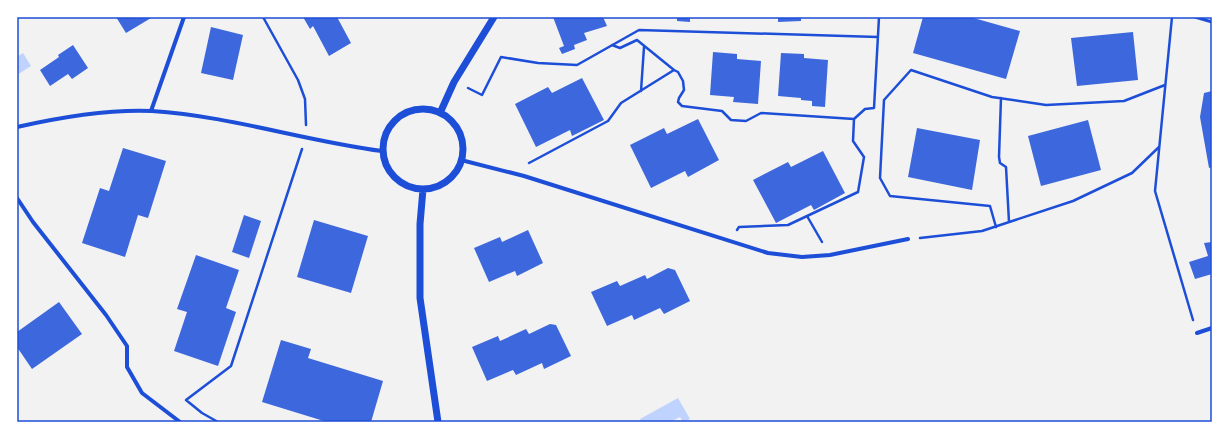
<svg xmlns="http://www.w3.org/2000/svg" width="1229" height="439" font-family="'Space Grotesk',sans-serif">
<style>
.water{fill:#bfd3fe}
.building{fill:#3d67dc}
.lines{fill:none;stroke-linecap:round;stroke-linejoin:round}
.path{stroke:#1d4ed8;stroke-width:2.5}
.service{stroke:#1d4ed8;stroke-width:3}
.minor{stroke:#1d4ed8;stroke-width:4}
.tertiary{stroke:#1d4ed8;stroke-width:7}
.neatline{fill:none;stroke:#1d4ed8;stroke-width:1.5}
</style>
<rect width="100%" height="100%" fill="#f2f2f2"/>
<path class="water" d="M 23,53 L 31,66 L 17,75 L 17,57 Z
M 678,398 L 690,419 L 683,422 L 680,417 L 670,422 L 642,422 L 640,419 Z"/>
<path class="building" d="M 116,17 L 150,17 L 151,18 L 126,33 Z
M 303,17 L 337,17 L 351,43 L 329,56 L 313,26 L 310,29 Z
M 553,17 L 603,17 L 607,26 L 584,33 L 587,40 L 574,45 L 575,49 L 562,54 L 559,48 L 564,46 Z
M 677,17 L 690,17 L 690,22 L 677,21 Z
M 778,17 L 801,17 L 801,21 L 778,22 Z
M 923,17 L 970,17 L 1020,31 L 1006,79 L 913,53 Z
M 211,27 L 243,35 L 233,80 L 201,73 Z
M 1133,32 L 1138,80 L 1077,86 L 1071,38 Z
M 73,45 L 88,68 L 72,79 L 68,74 L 50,86 L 40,70 L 59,57 L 58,55 Z
M 713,52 L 737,54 L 737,59 L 761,61 L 758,104 L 733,102 L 734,97 L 710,95 Z
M 781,53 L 804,54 L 804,58 L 828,60 L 825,107 L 812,106 L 812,101 L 801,100 L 801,98 L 778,96 Z
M 582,78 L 604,120 L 572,136 L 570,130 L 536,147 L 515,104 L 548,87 L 552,93 Z
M 1212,91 L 1212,167 L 1209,168 L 1200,117 L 1204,93 Z
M 698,119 L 719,160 L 688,177 L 685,171 L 651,188 L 630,145 L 664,128 L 667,134 Z
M 1088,120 L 1101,170 L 1041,186 L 1028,136 Z
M 917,128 L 980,140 L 972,190 L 908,177 Z
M 123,148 L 166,161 L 148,218 L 138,215 L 125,257 L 82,243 L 100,188 L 109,191 Z
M 823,151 L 845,193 L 814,210 L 811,205 L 776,223 L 753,180 L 788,162 L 791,167 Z
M 244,215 L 261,221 L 249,258 L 232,252 Z
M 314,220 L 368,236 L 351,293 L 297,277 Z
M 528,230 L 543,263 L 517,276 L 515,271 L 489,282 L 474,248 L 500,237 L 502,242 Z
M 1212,242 L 1212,274 L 1195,279 L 1189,262 L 1208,256 L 1204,243 Z
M 196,255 L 239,270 L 226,308 L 236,312 L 218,366 L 174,351 L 187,312 L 177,309 Z
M 668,268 L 675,270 L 690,301 L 664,314 L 660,308 L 634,320 L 632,315 L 607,326 L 591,292 L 617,281 L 620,286 L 645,275 L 647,279 Z
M 59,302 L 82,334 L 32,369 L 17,347 L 17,332 Z
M 550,324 L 556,325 L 571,356 L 544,369 L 542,363 L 516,375 L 513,370 L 487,381 L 472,347 L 498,336 L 500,341 L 526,329 L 529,334 Z
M 281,340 L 311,349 L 308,358 L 383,381 L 371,422 L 327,422 L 262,402 Z"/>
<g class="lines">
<path class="path" d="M 263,17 L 298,80 L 305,99 L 306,125
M 1172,17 L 1155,191 L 1193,320
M 612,45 L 620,48 L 637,40 L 674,70
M 468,88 L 482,95 L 501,57 L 538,63 L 577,65 L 639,30 L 878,37
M 641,91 L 644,47
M 1001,98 L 999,157 L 1000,163 L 1006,167 L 1009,222
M 529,163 L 608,121 L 621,103 L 674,70 L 678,72 L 683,81 L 684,90 L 679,98 L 678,102 L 682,106 L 722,111 L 731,120 L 746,121 L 761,113 L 854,119
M 807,216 L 822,242
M 996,227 L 990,206 L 890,196 L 880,178 L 884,100 L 911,70 L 992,97 L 1046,105 L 1124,101 L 1165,85
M 737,230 L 739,227 L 788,225 L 858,192 L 864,157 L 853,141 L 854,119 L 865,109 L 874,108 L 879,17
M 920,238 L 982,231 L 1073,201 L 1132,173 L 1159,147
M 218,422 L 202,413 L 186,400 L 231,366 L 302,149"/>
<path class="service" d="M 1195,17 L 1212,22"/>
<path class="minor" d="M 151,111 L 184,17
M 17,127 C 61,117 107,109 152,111 C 230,116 305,141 382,151
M 461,160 L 524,176 L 768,253 L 802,257 L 830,255 L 908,239
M 17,198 L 33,222 L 106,315 L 127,346 L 127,367 L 142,393 L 180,422
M 1197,333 L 1212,328"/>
<path class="tertiary" d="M383 149a40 40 0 1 1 80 0a40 40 0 1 1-80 0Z
M 440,113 L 454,82 L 494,17
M 423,189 L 420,224 L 420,298 L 438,422"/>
</g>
<rect width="1229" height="439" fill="none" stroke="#ffffff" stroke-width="36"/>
<rect x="18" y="18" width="1193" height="403" class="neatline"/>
</svg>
